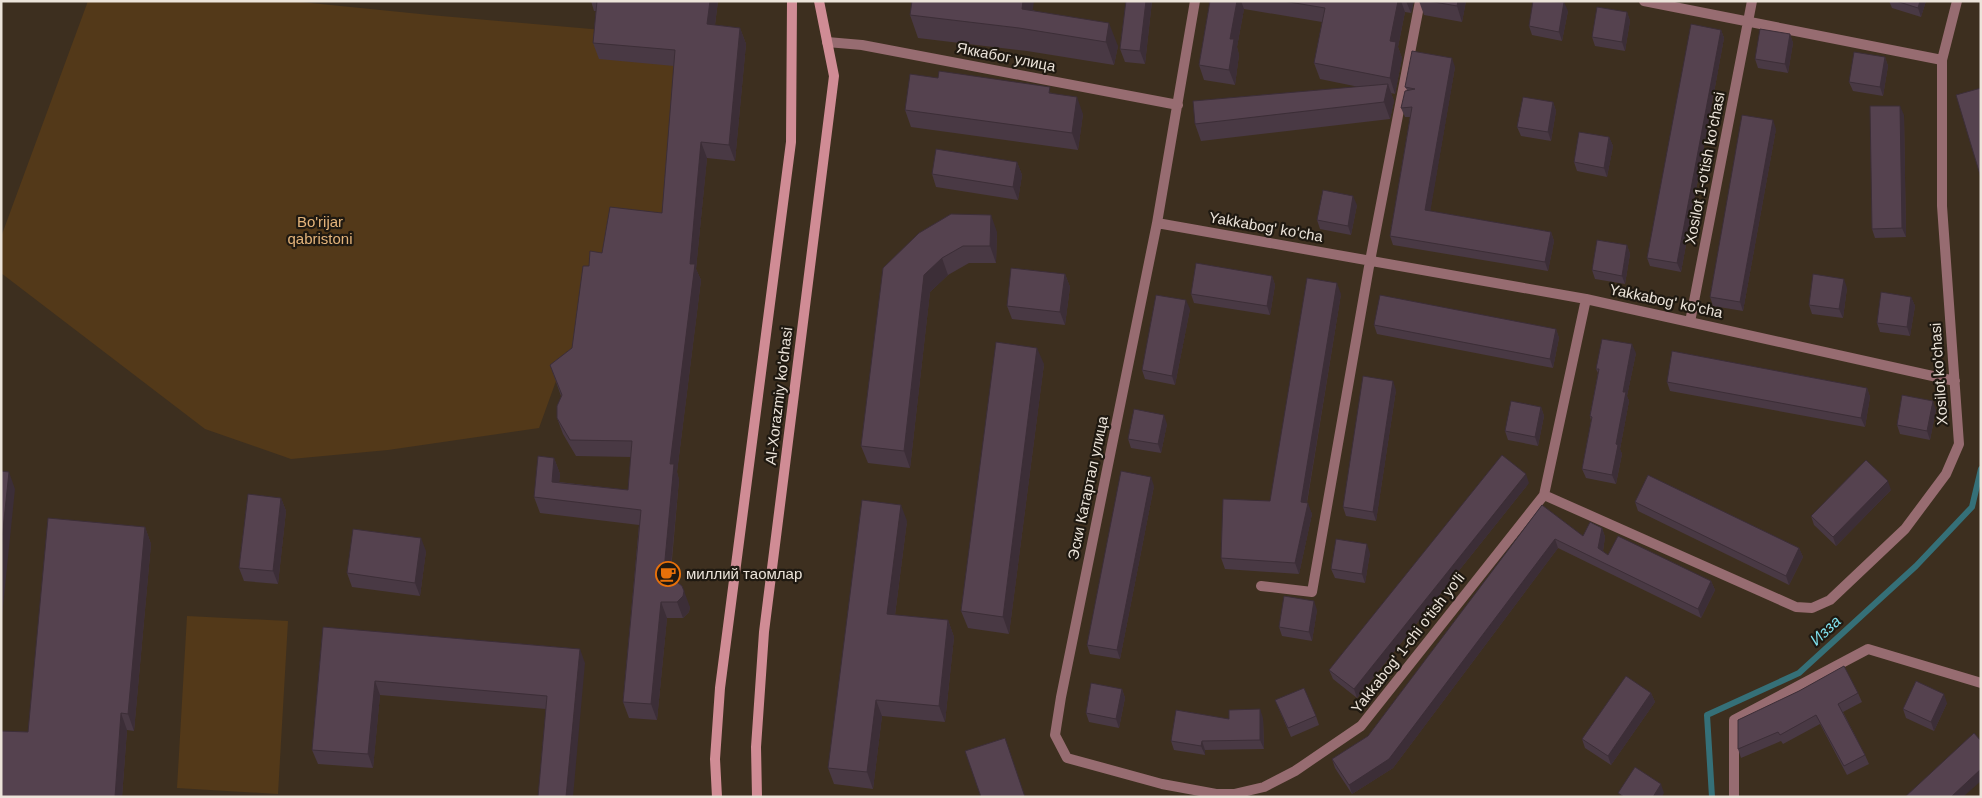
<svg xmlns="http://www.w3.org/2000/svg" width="1982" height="798" font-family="Arial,sans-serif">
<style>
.green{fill:#533919}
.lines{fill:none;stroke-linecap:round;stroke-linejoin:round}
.stream{stroke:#357078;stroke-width:6}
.street{stroke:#976c71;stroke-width:10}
.secondary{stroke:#d08c95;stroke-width:10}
.wall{fill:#493944}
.shaded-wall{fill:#3c2e37}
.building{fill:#55424f;stroke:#3c2e37}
.labels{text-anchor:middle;stroke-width:4.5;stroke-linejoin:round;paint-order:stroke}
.street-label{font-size:15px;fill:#ece4da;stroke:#1f1911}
.park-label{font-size:15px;fill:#e4b47b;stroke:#1f1911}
.poi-label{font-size:15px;fill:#ece4da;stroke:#1f1911;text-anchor:start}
.water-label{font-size:16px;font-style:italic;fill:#7edeea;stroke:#1f1911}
</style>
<rect width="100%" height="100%" fill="#3d2f1f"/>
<path class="green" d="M 88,1 L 291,1 L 430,15 L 683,37 L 668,229 L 578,364 L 556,381 L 539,428 L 388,450 L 291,459 L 205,429 L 1,273 L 1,237 Z
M 187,616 L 288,621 L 278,794 L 177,788 Z"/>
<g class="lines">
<path class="stream" d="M 1712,797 L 1707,715 L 1799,673 L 1916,566 L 1972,507 L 1981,469"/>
<path class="street" d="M 1195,1 L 1157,223 L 1061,697 L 1055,735 L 1067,758 L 1162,784 L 1216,794 L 1234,794 L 1264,787 L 1295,771 L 1361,726 L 1544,495 L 1586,299
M 1644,1 L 1942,60
M 827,42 L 862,45 L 1178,105
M 1157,223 L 1586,299 L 1955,381
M 1690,322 L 1752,1
M 1544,495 L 1796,607 L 1812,608 L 1830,600 L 1905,529 L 1946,474 L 1959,444 L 1942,206 L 1942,60 L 1957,1
M 1261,586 L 1312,592 L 1370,261 L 1420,1
M 1734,797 L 1734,720 L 1868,649 L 1981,683"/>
<path class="secondary" d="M 717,797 L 715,759 L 720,688 L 791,142 L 792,1
M 757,797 L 756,747 L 764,632 L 834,76 L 819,1"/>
</g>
<path class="wall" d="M 591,1 L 718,1 L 715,25 L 740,28 L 746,44 L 735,161 L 707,158 L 696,269 L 701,280 L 677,472 L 679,480 L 670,582 L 690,607 L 689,612 L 683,618 L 667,618 L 657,720 L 629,718 L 623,702 L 639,525 L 540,513 L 534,497 L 554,458 L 560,474 L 559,482 L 628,490 L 631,457 L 576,456 L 563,434 L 557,418 L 561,396 L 550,365 L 572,348 L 589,266 L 602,253 L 662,213 L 674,66 L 599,59 L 593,43 L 596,11 L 594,11 Z
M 1126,1 L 1152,1 L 1145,64 L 1125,62 L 1120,49 Z
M 1210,1 L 1414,1 L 1411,13 L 1405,12 L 1398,47 L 1402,58 L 1395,94 L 1391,93 L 1394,101 L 1390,119 L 1201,141 L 1195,124 L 1359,87 L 1320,79 L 1314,63 L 1322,22 L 1244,9 L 1237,47 L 1239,55 L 1235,85 L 1204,80 L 1199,65 Z
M 1419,1 L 1466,1 L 1462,22 L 1424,15 Z
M 1889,1 L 1926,1 L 1921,17 L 1892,8 Z
M 1033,10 L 1118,46 L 1114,65 L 1027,51 L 918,38 L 910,15 Z
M 1568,11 L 1562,41 L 1532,35 L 1529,26 Z
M 1627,12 L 1630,21 L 1625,51 L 1595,46 L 1592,37 Z
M 1721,30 L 1724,38 L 1681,272 L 1650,266 L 1647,258 Z
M 1790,34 L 1793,43 L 1788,73 L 1758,68 L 1755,59 Z
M 1885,57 L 1888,66 L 1883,96 L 1853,91 L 1849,82 Z
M 1455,67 L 1430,211 L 1551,232 L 1554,241 L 1548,271 L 1393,245 L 1390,236 L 1410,117 L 1405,117 L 1401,108 L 1407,90 L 1405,87 Z
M 938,78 L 1053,93 L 1083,114 L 1078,150 L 911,127 L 905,110 Z
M 1553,102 L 1556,111 L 1551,141 L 1521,136 L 1517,127 Z
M 1904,115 L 1906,237 L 1875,238 L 1872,229 Z
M 1776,129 L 1743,311 L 1713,306 L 1710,297 Z
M 1609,137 L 1613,146 L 1607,177 L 1577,171 L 1574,162 Z
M 1017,162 L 1022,175 L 1018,200 L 936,187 L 932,174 Z
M 1357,205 L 1351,235 L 1320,229 L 1317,220 Z
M 951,214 L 997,232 L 996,263 L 969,263 L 948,275 L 930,292 L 910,468 L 868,463 L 861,446 Z
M 1627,245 L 1630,254 L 1625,284 L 1595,279 L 1592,270 Z
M 1065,274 L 1070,287 L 1065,325 L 1012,319 L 1007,306 Z
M 1272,276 L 1275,285 L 1270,315 L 1194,303 L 1191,294 Z
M 1847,288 L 1843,318 L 1812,314 L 1809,305 Z
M 1341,294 L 1307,503 L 1312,514 L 1299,574 L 1225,569 L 1221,558 L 1270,501 Z
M 1911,297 L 1915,306 L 1910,336 L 1880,332 L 1877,323 Z
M 1190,309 L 1175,385 L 1145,379 L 1142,370 Z
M 1374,325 L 1556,329 L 1559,338 L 1553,368 L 1377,334 Z
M 1636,353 L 1627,396 L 1629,401 L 1620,449 L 1622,454 L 1616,484 L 1586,478 L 1582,469 L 1591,421 L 1590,416 L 1598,373 L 1596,369 Z
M 1044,364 L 1009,634 L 968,628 L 961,611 Z
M 1667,382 L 1867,388 L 1870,397 L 1865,427 L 1670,391 Z
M 1396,390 L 1376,521 L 1346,516 L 1343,507 Z
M 1541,407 L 1544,416 L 1538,446 L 1508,440 L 1505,431 Z
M 1936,410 L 1930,440 L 1900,434 L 1897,425 Z
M 1167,424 L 1161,453 L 1131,448 L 1128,439 Z
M 1529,483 L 1357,698 L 1333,679 L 1329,670 Z
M 1154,486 L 1120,659 L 1090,654 L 1087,645 Z
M 1891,490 L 1836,546 L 1814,525 L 1811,516 Z
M 281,498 L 286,511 L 278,584 L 244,581 L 239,568 Z
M 1635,502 L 1799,548 L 1803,557 L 1789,585 L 1638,511 Z
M 1542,505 L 1583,536 L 1602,528 L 1605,537 L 1603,551 L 1608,555 L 1711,581 L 1715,590 L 1701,618 L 1558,548 L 1393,768 L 1352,794 L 1335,768 L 1332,759 L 1368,736 Z
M 907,521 L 895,615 L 948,620 L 954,637 L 945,722 L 882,716 L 873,789 L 834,784 L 828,768 Z
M 145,527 L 151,544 L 134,731 L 127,730 L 122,797 L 1,797 L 28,732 Z
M 426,551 L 420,596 L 352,587 L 347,573 Z
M 1370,553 L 1365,583 L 1335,578 L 1331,569 Z
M 1317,610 L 1312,641 L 1282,636 L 1279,627 Z
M 323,627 L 585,663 L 546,709 L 380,695 L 373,768 L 318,764 L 312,750 Z
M 1122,689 L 1125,698 L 1119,728 L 1089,722 L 1086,713 Z
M 1651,693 L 1655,702 L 1611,765 L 1585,748 L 1582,739 Z
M 1858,693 L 1862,702 L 1843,712 L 1865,755 L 1869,764 L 1847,775 L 1820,724 L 1783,744 L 1781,741 L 1741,758 L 1738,749 Z
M 1275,700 L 1316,716 L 1319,725 L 1291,737 Z
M 1947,703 L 1934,731 L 1906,718 L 1903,709 Z
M 1263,718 L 1264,749 L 1205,750 L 1205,755 L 1174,750 L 1171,741 L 1229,719 Z"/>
<path class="shaded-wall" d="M 710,1 L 718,1 L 713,40 L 707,24 Z
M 1023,1 L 1034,1 L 1030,30 L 1022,9 Z
M 1146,1 L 1152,1 L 1145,64 L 1140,51 Z
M 1237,1 L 1241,1 L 1244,9 L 1237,47 L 1239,55 L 1235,85 L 1229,70 L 1230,39 Z
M 1398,1 L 1401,1 L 1405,12 L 1398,47 L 1402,58 L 1395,94 L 1390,78 L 1390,41 Z
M 1406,1 L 1414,1 L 1411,13 Z
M 1458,1 L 1466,1 L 1462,22 L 1457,6 Z
M 1920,1 L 1926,1 L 1921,17 L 1918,8 Z
M 1564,2 L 1568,11 L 1562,41 L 1559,32 Z
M 1627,12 L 1630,21 L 1625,51 L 1622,42 Z
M 1109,23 L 1118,46 L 1114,65 L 1106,42 Z
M 740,28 L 746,44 L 735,161 L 729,145 Z
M 1721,30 L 1724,38 L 1681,272 L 1677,263 Z
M 1790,34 L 1793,43 L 1788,73 L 1785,64 Z
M 1885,57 L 1888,66 L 1883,96 L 1880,87 Z
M 1452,58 L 1455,67 L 1429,219 L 1425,210 Z
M 1388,84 L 1394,101 L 1390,119 L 1384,102 Z
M 1077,97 L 1083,114 L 1078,150 L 1072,133 Z
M 1553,102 L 1556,111 L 1551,141 L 1548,132 Z
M 1900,106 L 1904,115 L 1906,237 L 1902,228 Z
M 1773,120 L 1776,129 L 1743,311 L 1740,302 Z
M 1609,137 L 1613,146 L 1607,177 L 1604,168 Z
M 701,142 L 707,158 L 696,269 L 701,280 L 677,472 L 679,480 L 668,597 L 663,581 L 670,464 Z
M 1017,162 L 1022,175 L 1018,200 L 1013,187 Z
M 1353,196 L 1357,205 L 1351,235 L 1348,226 Z
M 991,215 L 997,232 L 996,263 L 990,246 Z
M 1551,232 L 1554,241 L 1548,271 L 1545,262 Z
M 1627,245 L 1630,254 L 1625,284 L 1622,276 Z
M 942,258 L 948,275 L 930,292 L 910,468 L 904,451 L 924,275 Z
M 1065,274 L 1070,287 L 1065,325 L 1060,312 Z
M 1272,276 L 1275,285 L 1270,315 L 1267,306 Z
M 1844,279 L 1847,288 L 1843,318 L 1839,309 Z
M 1337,283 L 1341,294 L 1305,513 L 1301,502 Z
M 1911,297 L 1915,306 L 1910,336 L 1907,327 Z
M 1186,300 L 1190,309 L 1175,385 L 1172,376 Z
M 1556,329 L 1559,338 L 1553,368 L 1550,359 Z
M 1632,344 L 1636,353 L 1627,396 L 1629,401 L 1620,449 L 1622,454 L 1616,484 L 1612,475 L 1616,444 L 1623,392 Z
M 1037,348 L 1044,364 L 1009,634 L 1003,617 Z
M 1393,381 L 1396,390 L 1376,521 L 1373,512 Z
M 1867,388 L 1870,397 L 1865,427 L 1861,418 Z
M 1933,401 L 1936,410 L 1930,440 L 1927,431 Z
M 1541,407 L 1544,416 L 1538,446 L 1535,437 Z
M 1164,415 L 1167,424 L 1161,453 L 1158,444 Z
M 554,458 L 560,474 L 558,498 L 552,482 Z
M 9,472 L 15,489 L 1,626 L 1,549 Z
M 1526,474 L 1529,483 L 1357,698 L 1354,689 Z
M 1151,477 L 1154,486 L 1120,659 L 1117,650 Z
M 1888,481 L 1891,490 L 1836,546 L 1833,537 Z
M 281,498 L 286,511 L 278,584 L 273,571 Z
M 1308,503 L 1312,514 L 1299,574 L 1295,563 Z
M 901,505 L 907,521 L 893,630 L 887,614 Z
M 145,527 L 151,544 L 134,731 L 128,714 Z
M 1602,528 L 1605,537 L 1602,557 L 1598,548 Z
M 421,538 L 426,551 L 420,596 L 415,583 Z
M 1555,539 L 1558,548 L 1393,768 L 1352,794 L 1349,785 Z
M 1367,544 L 1370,553 L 1365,583 L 1362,574 Z
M 1799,548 L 1803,557 L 1789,585 L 1786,576 Z
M 1711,581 L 1715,590 L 1701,618 L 1698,609 Z
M 684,591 L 690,607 L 689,612 L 683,618 L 677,602 Z
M 1314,601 L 1317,610 L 1312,641 L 1309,632 Z
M 661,602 L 667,618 L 657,720 L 651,704 Z
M 948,620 L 954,637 L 945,722 L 939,706 Z
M 580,649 L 585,663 L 573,797 L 566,797 Z
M 375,681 L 380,695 L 373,768 L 368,754 Z
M 1122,689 L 1125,698 L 1119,728 L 1116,719 Z
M 1651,693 L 1655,702 L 1611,765 L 1608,756 Z
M 1944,694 L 1947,703 L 1934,731 L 1931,722 Z
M 876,700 L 882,716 L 873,789 L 867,772 Z
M 1260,709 L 1263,718 L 1264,749 L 1260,740 Z
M 121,713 L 127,730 L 122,797 L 115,797 Z
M 1202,741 L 1205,750 L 1205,755 L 1201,746 Z
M 1981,769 L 1981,781 L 1963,797 L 1951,797 Z
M 1661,784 L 1664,793 L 1662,797 L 1653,797 Z"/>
<path class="building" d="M 597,1 L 710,1 L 707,24 L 740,28 L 729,145 L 701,142 L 690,264 L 695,264 L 670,464 L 674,464 L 663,581 L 677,582 L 682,586 L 684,591 L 683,596 L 677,602 L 661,602 L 651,704 L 623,702 L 641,510 L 534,497 L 538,456 L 554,458 L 552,482 L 628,490 L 632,441 L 570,440 L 557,418 L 557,406 L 562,395 L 550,365 L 572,348 L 583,266 L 589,266 L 590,251 L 602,253 L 610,207 L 662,213 L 675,50 L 593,43 Z
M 912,1 L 1023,1 L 1022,9 L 1109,23 L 1106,42 L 1019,28 L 910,15 Z
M 1126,1 L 1146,1 L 1140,51 L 1120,49 Z
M 1210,1 L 1237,1 L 1230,39 L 1234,39 L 1229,70 L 1199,65 Z
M 1283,1 L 1398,1 L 1390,41 L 1396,42 L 1390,78 L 1314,63 L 1325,8 Z
M 1428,1 L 1458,1 L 1457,6 Z
M 1533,1 L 1564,2 L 1559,32 L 1529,26 Z
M 1896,1 L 1920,1 L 1918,8 Z
M 1597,7 L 1627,12 L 1622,42 L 1592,37 Z
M 1691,24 L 1721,30 L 1677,263 L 1647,258 Z
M 1760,29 L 1790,34 L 1785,64 L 1755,59 Z
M 1412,51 L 1452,58 L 1425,210 L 1551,232 L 1545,262 L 1390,236 L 1412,107 L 1401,108 L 1405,91 L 1415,89 L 1405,87 Z
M 1854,52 L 1885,57 L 1880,87 L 1849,82 Z
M 939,71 L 1050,87 L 1049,93 L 1077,97 L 1072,133 L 905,110 L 910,74 L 938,78 Z
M 1388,84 L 1384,102 L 1195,124 L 1193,101 Z
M 1981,88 L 1981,178 L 1956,95 Z
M 1523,97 L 1553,102 L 1548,132 L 1517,127 Z
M 1870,106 L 1900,106 L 1902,228 L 1872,229 Z
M 1742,115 L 1773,120 L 1740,302 L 1710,297 Z
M 1579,132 L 1609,137 L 1604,168 L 1574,162 Z
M 936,149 L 1017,162 L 1013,187 L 932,174 Z
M 1323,190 L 1353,196 L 1348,226 L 1317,220 Z
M 951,214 L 991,215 L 990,246 L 963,246 L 942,258 L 924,275 L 904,451 L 861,446 L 883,268 L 919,233 Z
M 1597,240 L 1627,245 L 1622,276 L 1592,270 Z
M 1196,263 L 1272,276 L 1267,306 L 1191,294 Z
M 1011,268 L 1065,274 L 1060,312 L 1007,306 Z
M 1813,274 L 1844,279 L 1839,309 L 1809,305 Z
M 1307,278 L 1337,283 L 1301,502 L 1308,503 L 1295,563 L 1221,558 L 1223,499 L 1270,501 Z
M 1881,292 L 1911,297 L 1907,327 L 1877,323 Z
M 1156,295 L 1186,300 L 1172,376 L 1142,370 Z
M 1380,295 L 1556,329 L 1550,359 L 1374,325 Z
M 1602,339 L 1632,344 L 1623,392 L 1626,392 L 1616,444 L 1618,445 L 1612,475 L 1582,469 L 1592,417 L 1590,416 L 1599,369 L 1596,369 Z
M 996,342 L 1037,348 L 1003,617 L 961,611 Z
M 1672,351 L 1867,388 L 1861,418 L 1667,382 Z
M 1363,376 L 1393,381 L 1373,512 L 1343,507 Z
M 1902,395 L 1933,401 L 1927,431 L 1897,425 Z
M 1511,401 L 1541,407 L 1535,437 L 1505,431 Z
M 1134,409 L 1164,415 L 1158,444 L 1128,439 Z
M 1502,455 L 1526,474 L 1354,689 L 1329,670 Z
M 1866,460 L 1888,481 L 1833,537 L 1811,516 Z
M 1,471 L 9,472 L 1,549 Z
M 1121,471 L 1151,477 L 1117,650 L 1087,645 Z
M 1648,475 L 1799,548 L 1786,576 L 1635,502 Z
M 248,494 L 281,498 L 273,571 L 239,568 Z
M 862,500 L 901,505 L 887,614 L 948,620 L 939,706 L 876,700 L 867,772 L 828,768 Z
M 1542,505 L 1583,536 L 1590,522 L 1602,528 L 1598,548 L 1608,555 L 1618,536 L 1711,581 L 1698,609 L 1555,539 L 1389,759 L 1349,785 L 1332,759 L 1368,736 Z
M 48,518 L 145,527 L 128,714 L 121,713 L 115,797 L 1,797 L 1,731 L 28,732 Z
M 353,529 L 421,538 L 415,583 L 347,573 Z
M 1336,539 L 1367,544 L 1362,574 L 1331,569 Z
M 1284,596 L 1314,601 L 1309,632 L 1279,627 Z
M 323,627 L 580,649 L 566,797 L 538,797 L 547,696 L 375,681 L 368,754 L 312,750 Z
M 1844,666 L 1858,693 L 1838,704 L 1865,755 L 1844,766 L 1816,715 L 1780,735 L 1778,732 L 1738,749 L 1738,720 L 1799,691 Z
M 1626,676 L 1651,693 L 1608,756 L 1582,739 Z
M 1916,681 L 1944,694 L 1931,722 L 1903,709 Z
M 1091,683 L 1122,689 L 1116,719 L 1086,713 Z
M 1304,688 L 1316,716 L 1288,728 L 1275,700 Z
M 1260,709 L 1260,740 L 1202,741 L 1201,746 L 1171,741 L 1176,710 L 1229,719 L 1229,710 Z
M 1974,733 L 1981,741 L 1981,769 L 1951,797 L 1905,797 Z
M 1005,738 L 1025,797 L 981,797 L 965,751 Z
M 1635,767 L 1661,784 L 1653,797 L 1624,797 L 1618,793 Z"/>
<defs>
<symbol id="cafe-ring" viewBox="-11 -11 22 22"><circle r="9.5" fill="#1f1911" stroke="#e8710a" stroke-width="1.5"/><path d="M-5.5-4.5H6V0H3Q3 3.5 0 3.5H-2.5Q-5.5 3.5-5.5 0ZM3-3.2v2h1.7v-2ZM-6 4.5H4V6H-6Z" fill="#e8710a"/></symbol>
</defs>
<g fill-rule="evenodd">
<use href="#cafe-ring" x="654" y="560" width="28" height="28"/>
</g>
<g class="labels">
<g class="street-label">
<text transform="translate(1006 57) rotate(11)" y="5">Яккабог улица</text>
<text transform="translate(1705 168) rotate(-79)" y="5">Xosilot 1-o'tish ko'chasi</text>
<text transform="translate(1266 227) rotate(10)" y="5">Yakkabog' ko'cha</text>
<text transform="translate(1666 301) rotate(12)" y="5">Yakkabog' ko'cha</text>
<text transform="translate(1939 374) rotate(-94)" y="5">Xosilot ko'chasi</text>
<text transform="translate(779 396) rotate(-83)" y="5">Al-Xorazmiy ko'chasi</text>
<text transform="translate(1088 488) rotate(-78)" y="5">Эски Катартал улица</text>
<text transform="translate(1408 643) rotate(-52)" y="5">Yakkabog' 1-chi o'tish yo'li</text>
</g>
<g class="park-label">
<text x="320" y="227">Bo'rijar<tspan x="320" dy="17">qabristoni</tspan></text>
</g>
<g class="poi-label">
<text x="686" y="579">миллий таомлар</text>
</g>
<g class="water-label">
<text transform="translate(1825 630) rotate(-43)" y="6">Изза</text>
</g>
</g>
<rect width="1982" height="798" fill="none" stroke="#ece4da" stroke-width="5"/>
</svg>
